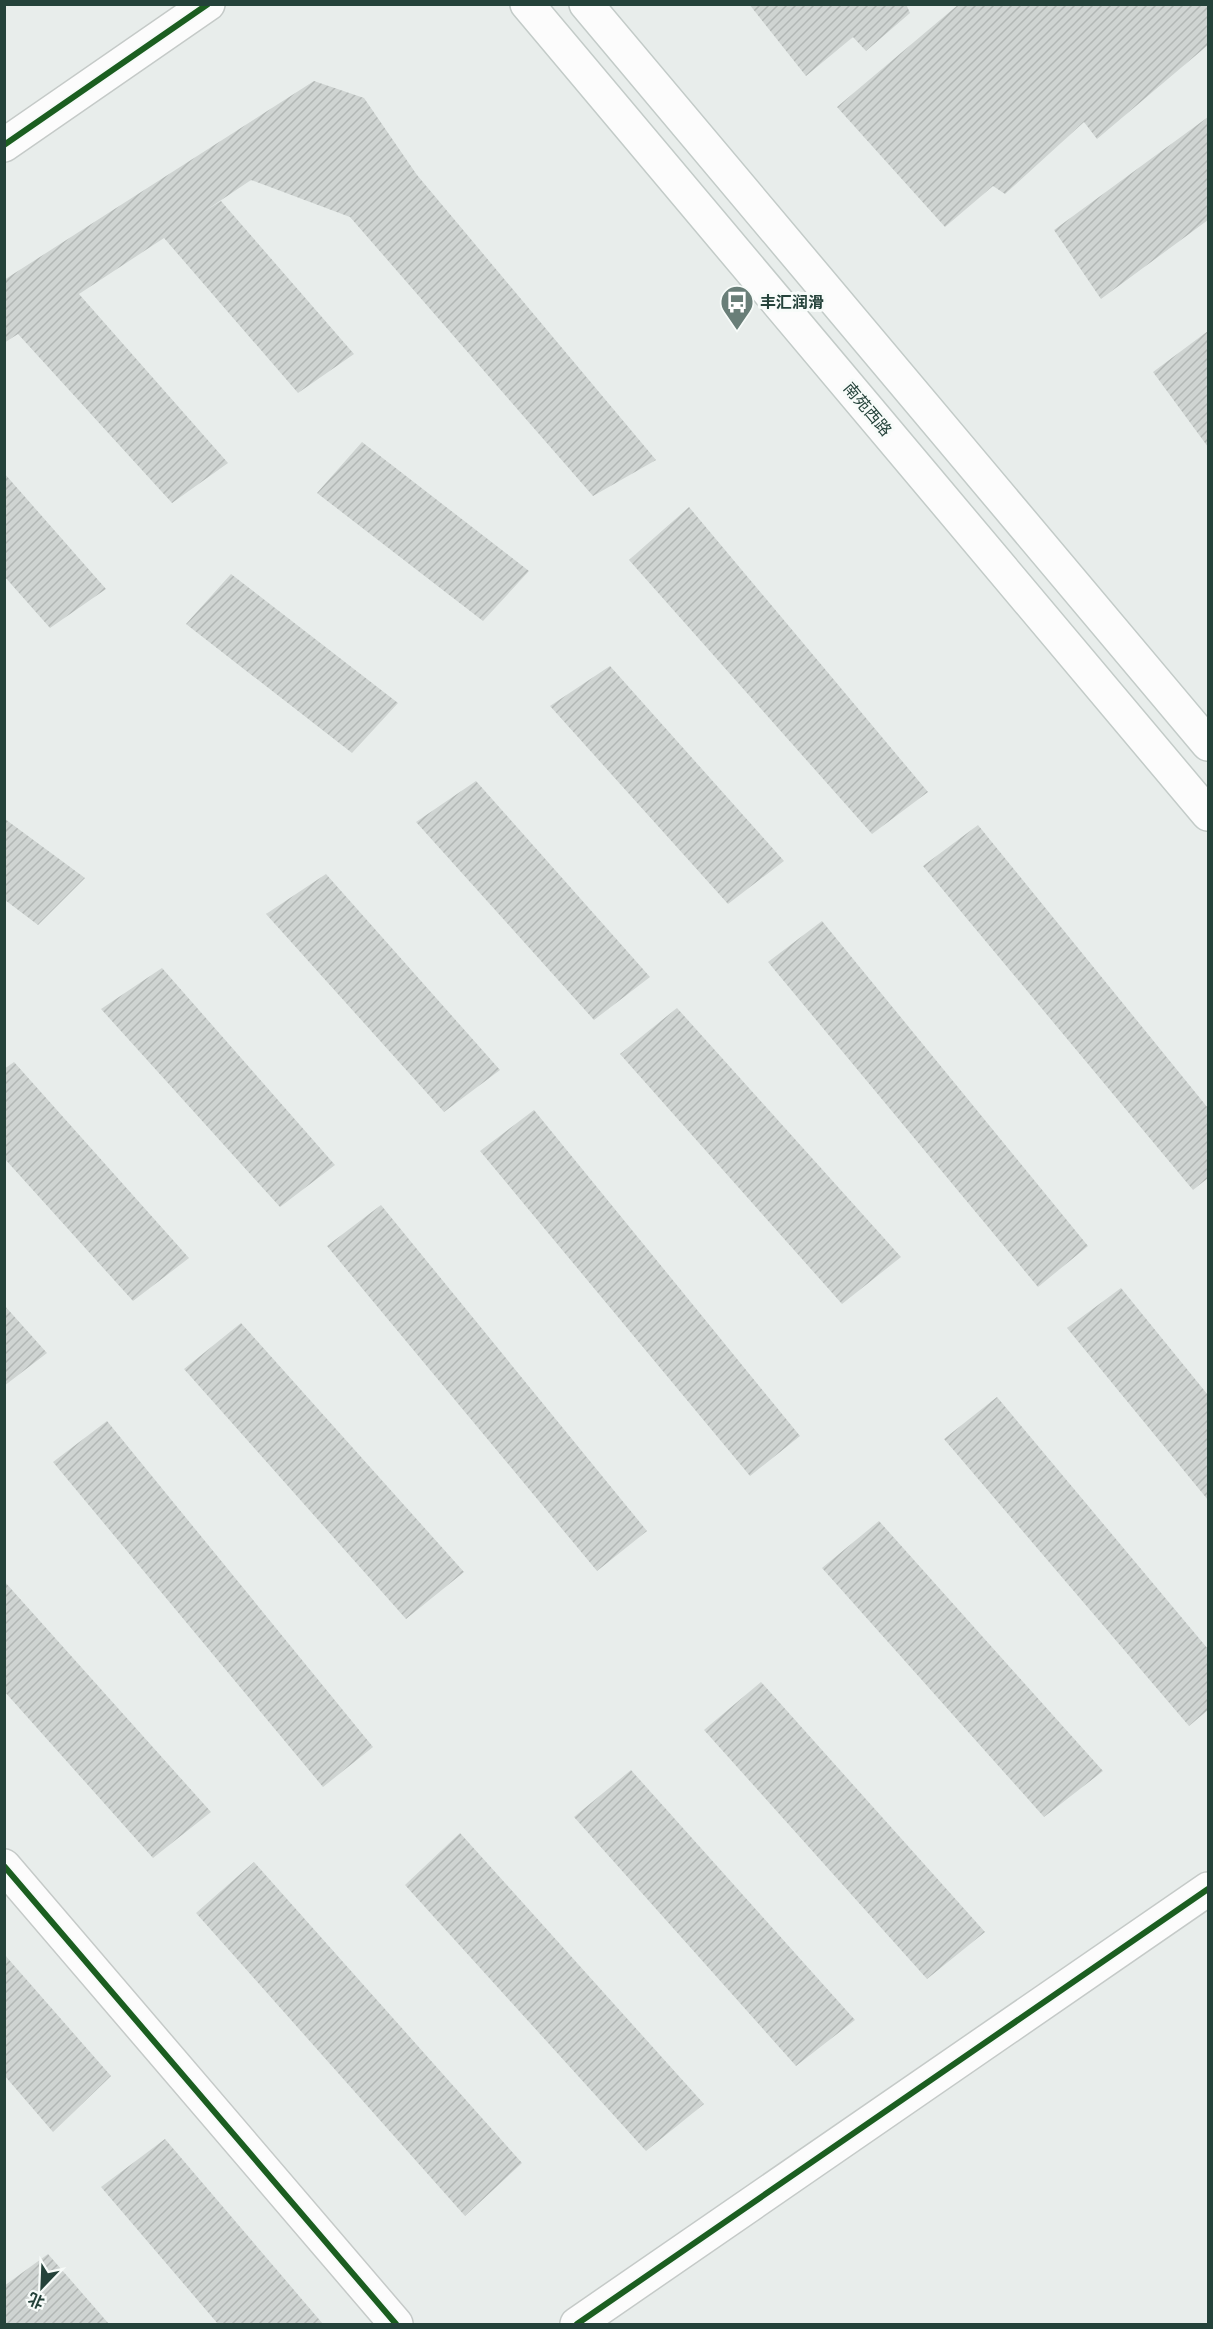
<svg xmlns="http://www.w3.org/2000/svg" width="1213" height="2329" font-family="'Source Sans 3','Noto Sans SC',sans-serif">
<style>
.building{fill:url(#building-hatch)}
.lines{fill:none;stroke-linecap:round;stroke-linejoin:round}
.street-casing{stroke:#c5cac8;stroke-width:36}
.secondary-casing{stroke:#c3cbc8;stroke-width:36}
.street{stroke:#fcfcfc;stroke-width:33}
.secondary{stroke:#fcfcfc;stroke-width:33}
.cycleway-casing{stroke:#f7fbf9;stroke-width:10}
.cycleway{stroke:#1b5e20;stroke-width:6}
.labels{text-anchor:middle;stroke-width:6;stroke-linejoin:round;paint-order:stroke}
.poi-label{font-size:16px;font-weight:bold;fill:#24423a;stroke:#f7fbf9;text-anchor:start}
.street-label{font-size:16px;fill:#24423a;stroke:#f7fbf9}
</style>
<defs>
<pattern id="building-hatch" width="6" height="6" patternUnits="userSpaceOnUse" patternTransform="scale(1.5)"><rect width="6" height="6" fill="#cfd4d2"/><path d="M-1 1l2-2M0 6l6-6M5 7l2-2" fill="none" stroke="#b2b7b5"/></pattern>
</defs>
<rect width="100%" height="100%" fill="#e8edeb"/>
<path class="building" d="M 749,4 L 906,4 L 910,13 L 866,51 L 853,37 L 806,76 Z
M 959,4 L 1208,4 L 1208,45 L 1097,139 L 1084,122 L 1005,194 L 993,186 L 945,227 L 837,107 Z
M 314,81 L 364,98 L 417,175 L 656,460 L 593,496 L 350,217 L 251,180 L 202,213 L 221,201 L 354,354 L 298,393 L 164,238 L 79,294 L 228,463 L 172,503 L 18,334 L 4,343 L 4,280 Z
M 1208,117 L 1208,220 L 1101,299 L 1054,230 Z
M 1208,331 L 1208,447 L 1153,372 Z
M 362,442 L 529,571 L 483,621 L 317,493 Z
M 4,473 L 106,589 L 50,628 L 4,576 Z
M 689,507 L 928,792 L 872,834 L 629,560 Z
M 231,574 L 398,703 L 352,753 L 186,624 Z
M 610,666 L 784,861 L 728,904 L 550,706 Z
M 476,781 L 650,977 L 594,1020 L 416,822 Z
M 5,819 L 85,878 L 38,925 L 5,900 Z
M 978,825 L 1208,1108 L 1208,1178 L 1193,1190 L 923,866 Z
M 326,874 L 500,1070 L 444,1112 L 266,914 Z
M 822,921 L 1088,1246 L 1038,1287 L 768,962 Z
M 162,968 L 335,1165 L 280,1207 L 101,1009 Z
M 677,1008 L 901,1257 L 842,1304 L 620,1054 Z
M 14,1062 L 189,1258 L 133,1301 L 4,1158 L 4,1069 Z
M 534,1110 L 800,1436 L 750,1476 L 480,1151 Z
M 381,1205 L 647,1531 L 597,1571 L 327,1246 Z
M 1121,1288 L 1208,1395 L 1208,1500 L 1067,1328 Z
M 4,1305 L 47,1353 L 4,1386 Z
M 241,1323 L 464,1572 L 406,1619 L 184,1369 Z
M 997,1397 L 1208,1649 L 1208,1710 L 1189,1726 L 944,1439 Z
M 107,1421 L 373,1747 L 323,1787 L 53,1462 Z
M 879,1521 L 1103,1771 L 1044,1817 L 822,1568 Z
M 4,1581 L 211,1812 L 153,1858 L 4,1691 Z
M 761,1682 L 985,1932 L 927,1979 L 704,1730 Z
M 631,1770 L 855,2020 L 796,2066 L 574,1817 Z
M 460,1833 L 704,2104 L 646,2151 L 405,1885 Z
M 254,1862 L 522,2163 L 465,2216 L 196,1913 Z
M 4,1954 L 111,2076 L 53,2132 L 4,2075 Z
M 165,2139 L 323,2324 L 218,2324 L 101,2187 Z
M 48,2254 L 109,2324 L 4,2324 L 4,2286 Z"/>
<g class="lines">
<defs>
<path id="street" d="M 4,145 L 208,4
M 4,1866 L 396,2324
M 577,2324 L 1208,1889"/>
<path id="secondary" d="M 527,4 L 1208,814
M 586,4 L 1208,744"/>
</defs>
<use href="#street" class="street-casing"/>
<use href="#secondary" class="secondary-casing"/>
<use href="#street" class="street"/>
<use href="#secondary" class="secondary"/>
<defs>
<path id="cycleway" d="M 4,145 L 208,4
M 4,1866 L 396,2324
M 577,2324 L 1208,1889"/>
</defs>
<use href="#cycleway" class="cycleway-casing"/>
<use href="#cycleway" class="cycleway"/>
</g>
<defs>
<symbol id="bus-pin" viewBox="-11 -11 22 30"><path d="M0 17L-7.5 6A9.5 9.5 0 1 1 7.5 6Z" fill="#697e78" stroke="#f7fbf9"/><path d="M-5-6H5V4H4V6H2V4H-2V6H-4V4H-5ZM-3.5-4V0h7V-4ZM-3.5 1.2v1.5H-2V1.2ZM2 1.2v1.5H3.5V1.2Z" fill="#fff"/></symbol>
</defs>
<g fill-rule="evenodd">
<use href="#bus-pin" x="718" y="283" width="38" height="52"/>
</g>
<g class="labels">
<g class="poi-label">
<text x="760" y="308">丰汇润滑</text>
</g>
<g class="street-label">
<text transform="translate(868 409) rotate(50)" y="6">南苑西路</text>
</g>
</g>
<rect width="1213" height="2329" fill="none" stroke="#24423a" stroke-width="12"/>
<g transform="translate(42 2287) rotate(203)" stroke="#f7fbf9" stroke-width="4.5" paint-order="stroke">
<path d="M0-4.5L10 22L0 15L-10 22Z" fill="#24423a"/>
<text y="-9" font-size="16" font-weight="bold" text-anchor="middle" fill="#24423a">北</text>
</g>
</svg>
